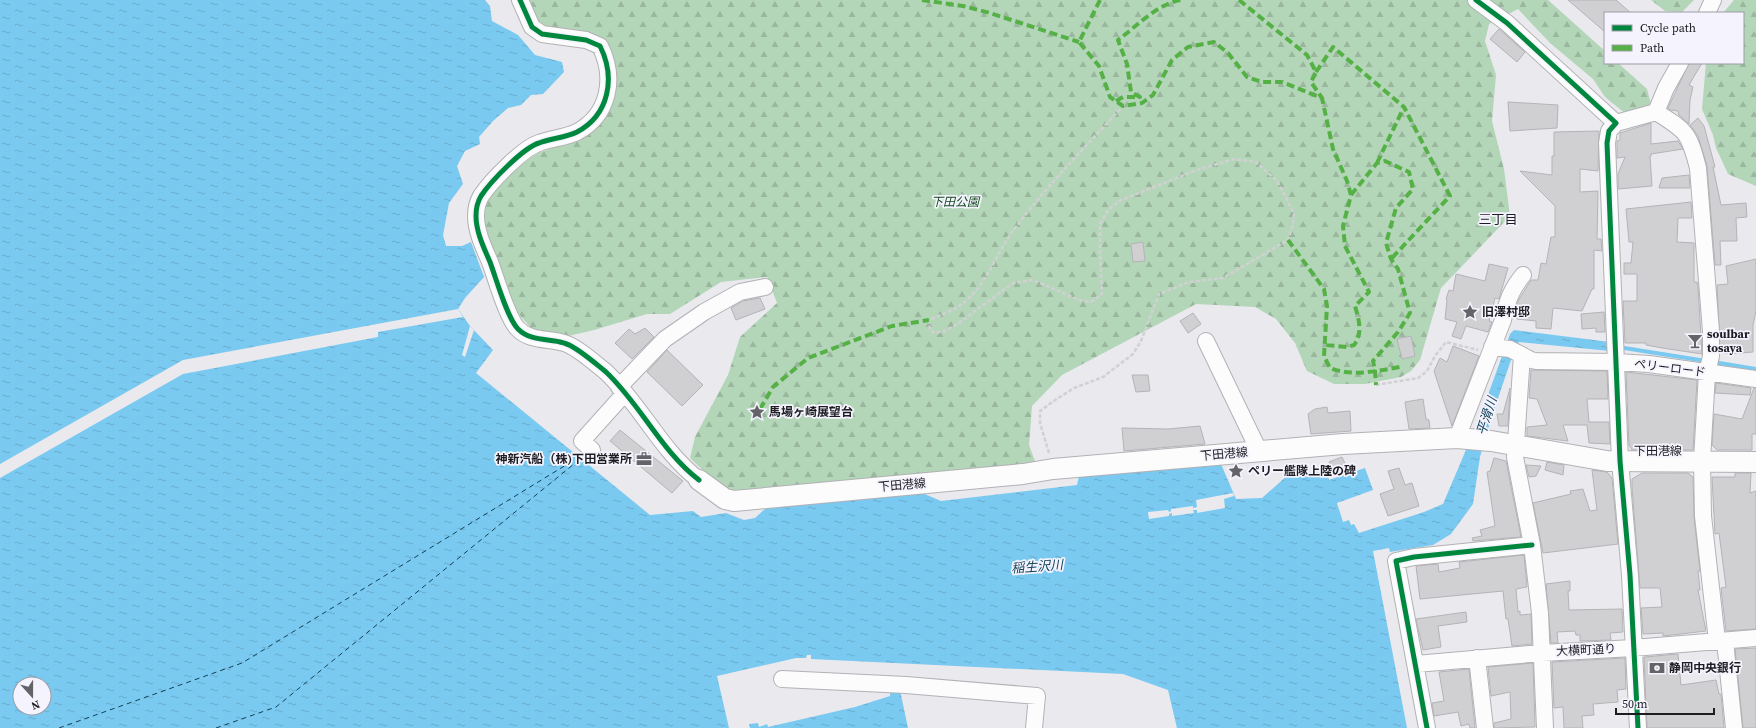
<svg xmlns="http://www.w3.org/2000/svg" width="1756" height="728" font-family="'Source Serif 4','Noto Sans JP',serif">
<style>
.forest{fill:url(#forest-firs)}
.water{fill:url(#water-ripples);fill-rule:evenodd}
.pier{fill:#e9e9ee}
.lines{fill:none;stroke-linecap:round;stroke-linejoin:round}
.stream{stroke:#7ac9f0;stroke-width:4}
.ferry{stroke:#124258;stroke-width:1;stroke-dasharray:5 4;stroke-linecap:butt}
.building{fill:#d0d0d3;stroke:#b4b3b8}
.minor-casing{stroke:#b2b1b6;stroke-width:18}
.major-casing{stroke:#b2b1b6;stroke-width:22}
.path{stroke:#d1d1d3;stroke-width:2.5;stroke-dasharray:4 2;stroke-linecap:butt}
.minor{stroke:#fcfcfc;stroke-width:16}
.major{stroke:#fcfcfc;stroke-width:20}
.quiet{stroke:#55b145;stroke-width:4;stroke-dasharray:8 4;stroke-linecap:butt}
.cycleway-casing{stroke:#f4f3fe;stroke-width:8}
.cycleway{stroke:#00873e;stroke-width:5}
.labels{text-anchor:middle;stroke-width:3.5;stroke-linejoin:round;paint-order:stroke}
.park-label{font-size:12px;font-style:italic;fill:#11491b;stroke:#f4f3fe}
.poi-label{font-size:12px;font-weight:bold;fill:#1d1c20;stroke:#f4f3fe;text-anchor:start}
.street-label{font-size:12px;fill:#1d1c20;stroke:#f4f3fe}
.neighbourhood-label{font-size:13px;fill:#1d1c20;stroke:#f4f3fe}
.water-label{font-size:13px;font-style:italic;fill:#124258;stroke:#f4f3fe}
</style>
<defs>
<pattern id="forest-firs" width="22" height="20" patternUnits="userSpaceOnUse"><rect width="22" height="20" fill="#b3d6b8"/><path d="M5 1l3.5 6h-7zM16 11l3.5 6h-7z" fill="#9ab79e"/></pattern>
<pattern id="water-ripples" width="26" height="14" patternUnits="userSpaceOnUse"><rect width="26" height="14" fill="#7ac9f0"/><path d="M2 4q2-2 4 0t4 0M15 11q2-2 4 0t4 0" fill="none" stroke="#69acce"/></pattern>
</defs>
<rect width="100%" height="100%" fill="#e9e9ee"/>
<path class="forest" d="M 528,0 L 1548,0 L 1605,51 L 1605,63 L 1618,63 L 1647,89 L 1651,104 L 1626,114 L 1605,97 L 1593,79 L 1550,43 L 1518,9 L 1489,24 L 1485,41 L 1496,75 L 1492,121 L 1504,169 L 1510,216 L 1441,288 L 1420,360 L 1411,371 L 1401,377 L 1365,384 L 1334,384 L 1307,371 L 1295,343 L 1276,319 L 1255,307 L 1196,304 L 1062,375 L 1032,406 L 1029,445 L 1037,467 L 730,496 L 690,458 L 695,437 L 728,375 L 740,337 L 777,303 L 767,277 L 721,282 L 670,314 L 647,314 L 594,330 L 564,337 L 532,329 L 515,310 L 482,222 L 487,200 L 503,182 L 522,164 L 538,153 L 568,143 L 608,111 L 616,92 L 613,62 L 603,44 L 540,26 Z
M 1651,0 L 1694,0 L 1682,12 L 1665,11 Z
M 1734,0 L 1756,0 L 1756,186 L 1728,174 L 1716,148 L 1713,135 L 1702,109 L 1706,63 L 1743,63 L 1743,13 L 1723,13 Z"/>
<path class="water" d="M 0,0 L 485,0 L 490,6 L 492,21 L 518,35 L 535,55 L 562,62 L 564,72 L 543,94 L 531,95 L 521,105 L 508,108 L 493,121 L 479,137 L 480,144 L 465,151 L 457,166 L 463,184 L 449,203 L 443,235 L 446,246 L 462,246 L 471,242 L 484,277 L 465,298 L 458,309 L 470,326 L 493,350 L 476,373 L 650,515 L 693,511 L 701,517 L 726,513 L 744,520 L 755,518 L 766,508 L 920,492 L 941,501 L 1077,485 L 1079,476 L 1221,464 L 1236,499 L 1262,498 L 1289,474 L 1327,471 L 1329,480 L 1365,468 L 1373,490 L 1337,503 L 1343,522 L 1349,520 L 1351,525 L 1354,524 L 1359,533 L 1424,512 L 1443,504 L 1480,417 L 1510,334 L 1514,330 L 1610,342 L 1610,351 L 1519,342 L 1512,357 L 1490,422 L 1480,457 L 1473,504 L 1451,534 L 1433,545 L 1390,552 L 1389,548 L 1373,551 L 1407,728 L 1177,728 L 1168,690 L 1123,674 L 811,659 L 811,655 L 807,655 L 806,658 L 796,658 L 717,676 L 729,728 L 0,728 ZM 20,684 L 44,684 L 44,708 L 20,708 Z
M 900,690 L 908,728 L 750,728 L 749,724 L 758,723 L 759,727 L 767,724 L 768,727 L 855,707 L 890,696 L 890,693 Z"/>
<path class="pier" d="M 458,309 L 463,317 L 378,332 L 378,337 L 183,374 L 0,478 L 0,464 L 183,360 Z
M 470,326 L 474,330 L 465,357 L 462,355 Z
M 1233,493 L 1234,496 L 1224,499 L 1225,508 L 1197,513 L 1197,510 L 1193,510 L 1194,513 L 1172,516 L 1172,513 L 1169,514 L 1169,516 L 1149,519 L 1148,512 L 1168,510 L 1169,512 L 1171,511 L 1171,509 L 1193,506 L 1193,508 L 1197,507 L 1196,500 Z"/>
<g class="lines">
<path class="stream" d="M 1618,347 L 1706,361
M 1713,362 L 1756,369"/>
<path class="ferry" d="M 59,728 L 242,663 L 584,454
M 216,728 L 276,707 L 585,455"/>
</g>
<path class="building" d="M 1568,0 L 1616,0 L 1631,13 L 1605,13 L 1605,32 Z
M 1499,29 L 1525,52 L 1517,62 L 1490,39 Z
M 1689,63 L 1702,63 L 1689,85 L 1693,87 L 1690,100 L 1689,124 L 1679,115 L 1678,111 L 1671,110 L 1668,108 Z
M 1508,102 L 1558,105 L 1557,128 L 1510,131 Z
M 1698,118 L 1704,126 L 1715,167 L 1713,167 L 1721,205 L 1746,203 L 1747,217 L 1736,218 L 1737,241 L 1720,241 L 1721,265 L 1715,265 L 1707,166 L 1698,136 L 1690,125 Z
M 1651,123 L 1651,144 L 1678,141 L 1683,149 L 1651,154 L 1651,156 L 1650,156 L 1652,186 L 1618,189 L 1618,174 L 1625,157 L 1617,158 L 1617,141 L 1620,140 L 1620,133 Z
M 1599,131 L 1598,171 L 1580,169 L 1580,192 L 1598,191 L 1597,239 L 1601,239 L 1602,251 L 1594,250 L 1594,289 L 1592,289 L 1582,311 L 1553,308 L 1551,329 L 1536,328 L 1536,321 L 1517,319 L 1518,301 L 1531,280 L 1538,280 L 1541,263 L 1546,264 L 1551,237 L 1555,237 L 1555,206 L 1520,171 L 1552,175 L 1552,156 L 1554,156 L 1554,132 Z
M 1689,175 L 1690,188 L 1659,188 L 1662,178 Z
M 1691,202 L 1692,218 L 1678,218 L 1677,242 L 1694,243 L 1694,282 L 1697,282 L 1698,287 L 1702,354 L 1662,348 L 1646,345 L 1646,343 L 1625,343 L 1623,301 L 1637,301 L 1637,274 L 1624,274 L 1624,263 L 1631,263 L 1633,242 L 1629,242 L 1626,209 Z
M 1143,242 L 1145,261 L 1133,262 L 1131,244 Z
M 1756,259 L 1756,311 L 1753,325 L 1753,352 L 1729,354 L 1720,352 L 1717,285 L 1728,284 L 1726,266 Z
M 1489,264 L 1508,268 L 1499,299 L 1495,298 L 1489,321 L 1492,322 L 1488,332 L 1466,326 L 1461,339 L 1452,336 L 1457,322 L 1445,319 L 1447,300 L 1446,299 L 1449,290 L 1453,291 L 1456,274 L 1485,281 Z
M 760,298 L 765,309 L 736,320 L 731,308 L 743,301 Z
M 1604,312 L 1605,332 L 1596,332 L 1596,328 L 1582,329 L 1581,314 Z
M 1193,313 L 1201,324 L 1188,333 L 1180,321 Z
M 645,328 L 654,337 L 632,359 L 615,343 L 629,329 L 635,334 Z
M 1411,336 L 1415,356 L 1402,359 L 1397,339 Z
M 1453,346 L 1479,356 L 1452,426 L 1434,371 L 1440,358 L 1447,362 Z
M 667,350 L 703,385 L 682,406 L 647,372 Z
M 1531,370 L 1607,371 L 1608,399 L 1587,399 L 1589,422 L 1609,422 L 1610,444 L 1589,443 L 1587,425 L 1563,425 L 1568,441 L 1527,436 L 1527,427 L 1547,425 L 1537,399 L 1529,398 Z
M 1626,372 L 1697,380 L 1693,450 L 1632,450 L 1629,445 Z
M 1132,375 L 1148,375 L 1150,391 L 1136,392 Z
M 1716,383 L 1751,388 L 1750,395 L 1715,393 Z
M 1510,388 L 1508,426 L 1499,426 L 1497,414 L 1503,414 Z
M 1754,388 L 1756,388 L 1756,434 L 1752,434 L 1752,450 L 1717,450 L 1712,445 L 1714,414 L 1742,419 Z
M 1423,399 L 1426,419 L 1429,420 L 1430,428 L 1409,429 L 1405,402 Z
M 1327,407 L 1328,413 L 1350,411 L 1351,431 L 1311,434 L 1308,414 L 1315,409 Z
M 1200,426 L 1205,444 L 1124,451 L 1122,428 L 1168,429 Z
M 620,430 L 683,481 L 672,493 L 610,441 Z
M 1342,457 L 1347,468 L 1333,474 L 1329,462 Z
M 1494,458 L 1506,461 L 1521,537 L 1473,541 L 1472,538 L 1482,536 L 1480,530 L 1495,526 L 1487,472 L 1490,471 Z
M 1547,462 L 1564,465 L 1563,475 L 1545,470 Z
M 1526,465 L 1541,466 L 1536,476 L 1529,477 Z
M 1399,468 L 1405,485 L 1412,483 L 1419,506 L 1388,516 L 1380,494 L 1394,489 L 1388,471 Z
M 1592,470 L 1607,472 L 1612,478 L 1618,544 L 1543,553 L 1533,503 L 1571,494 L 1570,491 L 1583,489 L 1590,511 L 1597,510 Z
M 1642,473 L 1688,473 L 1693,477 L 1694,517 L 1700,571 L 1698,571 L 1700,590 L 1698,590 L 1706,631 L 1663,636 L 1663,633 L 1643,634 L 1641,608 L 1662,607 L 1660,588 L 1640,588 L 1632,487 L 1632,479 Z
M 1735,473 L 1751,473 L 1750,493 L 1756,491 L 1756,629 L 1726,631 L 1721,588 L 1726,587 L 1719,533 L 1715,534 L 1712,477 L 1735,477 Z
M 1524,555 L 1527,587 L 1516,589 L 1518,612 L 1520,611 L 1520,615 L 1531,614 L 1532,644 L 1512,646 L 1508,619 L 1506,619 L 1503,591 L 1420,599 L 1416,566 L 1438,564 L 1439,572 L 1460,568 L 1459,562 Z
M 1570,581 L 1570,591 L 1568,591 L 1569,610 L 1622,609 L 1623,632 L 1610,633 L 1611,640 L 1580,641 L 1580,635 L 1576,635 L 1575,631 L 1557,632 L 1558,643 L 1551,643 L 1546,584 Z
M 1466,612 L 1467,622 L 1438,626 L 1441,647 L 1423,650 L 1416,619 Z
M 1756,648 L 1756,728 L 1743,728 L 1735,649 Z
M 1678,654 L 1681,685 L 1716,680 L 1719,694 L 1721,694 L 1724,728 L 1647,728 L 1644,657 Z
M 1625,658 L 1626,689 L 1617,690 L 1618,702 L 1593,704 L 1594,715 L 1582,716 L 1583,728 L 1564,728 L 1563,707 L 1554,708 L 1552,662 Z
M 1533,663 L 1535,727 L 1494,728 L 1494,723 L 1511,719 L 1510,692 L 1491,696 L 1488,667 Z
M 1469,669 L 1475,728 L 1470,728 L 1469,724 L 1461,726 L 1458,712 L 1434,716 L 1432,703 L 1444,701 L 1439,672 Z"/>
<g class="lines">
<defs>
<path id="minor" d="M 520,0 L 532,27 L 542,34 L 586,40 L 600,46 C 616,78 609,115 577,132 C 565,138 551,138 539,143 C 523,148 491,181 481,196 C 478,201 476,210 476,216 C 476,232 484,248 490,262 C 496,278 507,318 518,329 C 531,342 549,338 564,343 C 576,346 596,364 606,372 C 641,405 661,451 699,480
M 1476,0 L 1507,23 L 1616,123 L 1609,131 L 1607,143 L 1620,461 L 1630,575 L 1638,728
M 1707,13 L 1713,0
M 1656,112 L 1666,88 L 1680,63
M 1616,123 L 1656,112 C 1687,131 1689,133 1698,168 L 1711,331 L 1711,356 L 1707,373 L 1702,461 L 1703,516 L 1717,641
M 1206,341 L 1259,451
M 1492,347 L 1510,349 L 1531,360 L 1536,361 L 1616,362 L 1649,364 L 1756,379
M 1522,355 L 1515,457 L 1532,545 L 1540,613 L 1545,728
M 619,387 L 665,339 L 704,312 L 740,292 L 765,287
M 1457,438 L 1503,320 C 1507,301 1511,290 1523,275
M 592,450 L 582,441 L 625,393
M 1725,641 L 1734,728
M 1477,658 L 1485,728
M 1416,664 L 1542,653 L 1633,648 L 1756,638
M 782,679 L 906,685 L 1037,696 L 1034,728
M 1427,728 L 1396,561 L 1414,557 L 1532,545"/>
<path id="major" d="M 699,480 L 725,499 L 734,501 L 1023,474 L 1053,469 L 1343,444 L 1457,438 L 1491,441 L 1607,461 L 1756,462"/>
</defs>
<use href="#minor" class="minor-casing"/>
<use href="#major" class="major-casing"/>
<path class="path" d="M 1376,385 L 1418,378 L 1427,371 L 1435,356 L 1446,342 L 1478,350
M 1049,453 L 1040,423 L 1040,411 L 1055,400 L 1074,388 L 1103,377 L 1133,354 L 1141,341 L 1159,294 L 1189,282 L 1223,278 L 1288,240 L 1293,225 L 1294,214 L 1286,197 L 1276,180 L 1256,162 L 1234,159 L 1194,171 L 1119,201 L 1109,209 L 1100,224 L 1100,253 L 1102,294 L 1091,302 L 1079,300 L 1033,280 L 1013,283 L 959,323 L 945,331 L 935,333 L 930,330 L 929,320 C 943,314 958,309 969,298 C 988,280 997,253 1012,232 C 1046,187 1085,147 1123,106"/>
<use href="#minor" class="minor"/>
<use href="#major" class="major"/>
<path class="quiet" d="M 922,0 L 963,6 L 990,13 L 1079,42
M 1100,0 L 1079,42 L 1099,66 L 1110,97 L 1123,106 L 1142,103 L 1153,95 L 1172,60 L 1188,47 L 1214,42 L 1228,53 L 1247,77 L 1262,82 L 1282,82 L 1322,98 L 1333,149 L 1347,181 L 1351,195 L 1343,226 L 1345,246 L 1369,292 L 1355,306 C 1359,320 1363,333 1354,345 L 1347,347 L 1325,345
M 1239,0 L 1307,55 L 1316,72 L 1311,82 L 1322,98
M 1316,72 L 1333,47 L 1404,107 L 1450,196 L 1391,259
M 1116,101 L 1123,97 L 1140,97 L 1131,92 L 1127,64 L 1118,40 C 1137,26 1157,4 1181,0
M 1377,163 L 1404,107
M 1351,195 L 1377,163 L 1385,161 L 1409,172 L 1413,189 L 1396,208 L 1386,243 L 1391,259 L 1398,269 L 1410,313 L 1398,332 L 1373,361 L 1375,371 L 1376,385
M 1288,240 L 1324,289 L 1327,306 L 1324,356 L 1330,368 C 1353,377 1376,371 1400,367
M 760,409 L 773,387 L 808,358 L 892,326 L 929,320"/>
<defs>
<path id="cycleway" d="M 520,0 L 532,27 L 542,34 L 586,40 L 600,46 C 616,78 609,115 577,132 C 565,138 551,138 539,143 C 523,148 491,181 481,196 C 478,201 476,210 476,216 C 476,232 484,248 490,262 C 496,278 507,318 518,329 C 531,342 549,338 564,343 C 576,346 596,364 606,372 C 641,405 661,451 699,480
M 1476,0 L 1507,23 L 1616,123 L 1609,131 L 1607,143 L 1620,461 L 1630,575 L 1638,728
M 1427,728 L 1396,561 L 1414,557 L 1532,545"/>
</defs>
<use href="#cycleway" class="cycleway-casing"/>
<use href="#cycleway" class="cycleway"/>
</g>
<defs>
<symbol id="sight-bare" viewBox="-9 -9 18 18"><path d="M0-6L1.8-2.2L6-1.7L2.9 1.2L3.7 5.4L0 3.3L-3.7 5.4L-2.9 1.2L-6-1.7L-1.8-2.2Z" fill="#646468" stroke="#f4f3fe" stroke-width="2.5" paint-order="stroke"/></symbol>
<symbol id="bar-bare" viewBox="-9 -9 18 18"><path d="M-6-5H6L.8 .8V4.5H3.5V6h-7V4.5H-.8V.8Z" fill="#646468" stroke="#f4f3fe" stroke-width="2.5" paint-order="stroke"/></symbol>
<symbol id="office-bare" viewBox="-9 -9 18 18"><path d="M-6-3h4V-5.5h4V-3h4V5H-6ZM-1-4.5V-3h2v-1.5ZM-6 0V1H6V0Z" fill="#646468" stroke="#f4f3fe" stroke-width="2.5" paint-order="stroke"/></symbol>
<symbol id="bank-bare" viewBox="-9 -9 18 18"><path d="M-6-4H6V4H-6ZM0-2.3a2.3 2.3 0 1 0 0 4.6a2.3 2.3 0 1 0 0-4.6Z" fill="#646468" stroke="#f4f3fe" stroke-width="2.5" paint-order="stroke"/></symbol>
</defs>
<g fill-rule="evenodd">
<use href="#sight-bare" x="1459" y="301" width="22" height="22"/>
<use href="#bar-bare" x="1684" y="330" width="22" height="22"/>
<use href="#sight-bare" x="746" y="401" width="22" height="22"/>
<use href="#office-bare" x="633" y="448" width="22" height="22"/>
<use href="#sight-bare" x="1225" y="460" width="22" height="22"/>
<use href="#bank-bare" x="1646" y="657" width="22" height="22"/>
</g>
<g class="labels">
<g class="park-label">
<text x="955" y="206">下田公園</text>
</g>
<g class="poi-label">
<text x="1482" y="316">旧澤村邸</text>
<text x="1707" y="338">soulbar<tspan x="1707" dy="14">tosaya</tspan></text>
<text x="769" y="416">馬場ヶ崎展望台</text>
<text x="632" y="463" text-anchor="end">神新汽船（株)下田営業所</text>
<text x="1248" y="475">ペリー艦隊上陸の碑</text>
<text x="1669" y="672">静岡中央銀行</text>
</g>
<g class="street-label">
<text transform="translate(1670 368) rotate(7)" y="4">ペリーロード</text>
<text x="1658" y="455">下田港線</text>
<text transform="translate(1224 454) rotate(-5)" y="4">下田港線</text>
<text transform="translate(902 485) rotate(-5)" y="4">下田港線</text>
<text transform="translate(1586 650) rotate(-3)" y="4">大横町通り</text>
</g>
<g class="neighbourhood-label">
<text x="1498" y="224">三丁目</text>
</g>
<g class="water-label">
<text transform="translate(1486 416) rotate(-72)" y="5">平滑川</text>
<text transform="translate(1037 566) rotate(-4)" y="5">稲生沢川</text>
</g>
</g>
<rect x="1604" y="12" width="140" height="52" fill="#f4f3fe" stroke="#9e9da5"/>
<rect x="1612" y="25" width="20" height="6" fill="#00873e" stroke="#9e9da5"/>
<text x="1640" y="32" font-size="12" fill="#1d1c20">Cycle path</text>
<rect x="1612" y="45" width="20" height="6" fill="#55b145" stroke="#9e9da5"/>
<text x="1640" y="52" font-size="12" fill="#1d1c20">Path</text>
<g transform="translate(32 696) rotate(159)"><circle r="19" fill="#f4f3fe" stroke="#9e9da5"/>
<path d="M0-3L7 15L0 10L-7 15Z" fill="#646468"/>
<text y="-6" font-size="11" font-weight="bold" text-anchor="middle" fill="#1d1c20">N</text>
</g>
<path d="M1616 708v6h98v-6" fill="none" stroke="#1d1c20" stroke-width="2"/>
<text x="1622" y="708" font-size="12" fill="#1d1c20" stroke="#f4f3fe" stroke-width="3" paint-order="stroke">50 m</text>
</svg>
